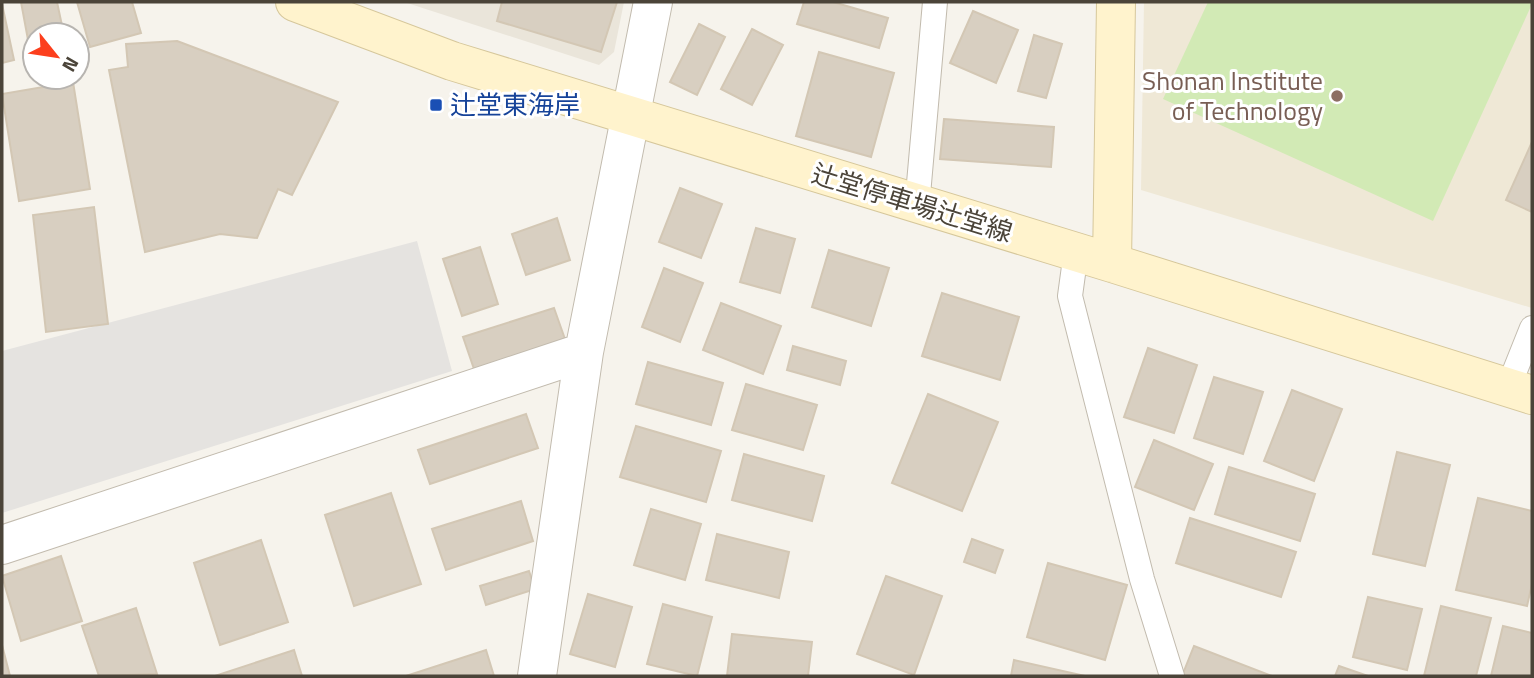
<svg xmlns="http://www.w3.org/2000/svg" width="1534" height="678" font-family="'Titillium Web','Noto Sans JP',sans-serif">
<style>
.residential{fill:#eae5da}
.education{fill:#efe8d6}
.green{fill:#d2eab5}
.parking{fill:#e5e3e0}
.building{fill:#d8cfc1;stroke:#d3c7b4;stroke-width:2}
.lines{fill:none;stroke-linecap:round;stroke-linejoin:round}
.lane-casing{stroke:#c2bbae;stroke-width:26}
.street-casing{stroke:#c2bbae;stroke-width:40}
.secondary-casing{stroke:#d6c79b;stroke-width:40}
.lane{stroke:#fff;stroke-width:24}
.street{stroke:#fff;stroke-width:38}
.secondary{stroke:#fff3cd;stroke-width:38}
.education-dot{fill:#8d6e63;stroke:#fff;stroke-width:2.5}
.transit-dot{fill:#1a4fb4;stroke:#fff;stroke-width:2.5}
.labels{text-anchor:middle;stroke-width:6;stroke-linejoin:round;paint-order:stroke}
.education-label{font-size:26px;fill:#785e54;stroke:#fff;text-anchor:end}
.transit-label{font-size:26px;fill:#164399;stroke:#fff;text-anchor:start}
.street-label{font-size:26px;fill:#4b4439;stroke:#fff}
</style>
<rect width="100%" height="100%" fill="#f6f3ec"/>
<path class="residential" d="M 404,2 L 624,2 L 614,52 L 599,65 Z"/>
<path class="education" d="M 1144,2 L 1532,2 L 1532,308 L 1141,190 Z"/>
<path class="green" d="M 1208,2 L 1532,2 L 1532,4 L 1433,221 L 1163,99 Z"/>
<path class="parking" d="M 417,241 L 452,371 L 2,513 L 2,351 Z"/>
<path class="building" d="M 21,2 L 57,2 L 64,35 L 35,35 L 35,55 L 31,56 Z
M 77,2 L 132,2 L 141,33 L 90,47 Z
M 502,2 L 617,2 L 601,52 L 497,21 Z
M 804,2 L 833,2 L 888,18 L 879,48 L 797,24 Z
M 2,4 L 14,60 L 2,63 Z
M 973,11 L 1018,30 L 996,83 L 950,63 Z
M 699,24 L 725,37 L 697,95 L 670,82 Z
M 752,29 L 783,45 L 752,105 L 721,89 Z
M 1034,35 L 1062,44 L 1046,98 L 1018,91 Z
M 177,41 L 338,102 L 292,195 L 278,189 L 257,238 L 220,234 L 145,252 L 109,70 L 128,67 L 126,44 Z
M 819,52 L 894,73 L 871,157 L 796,136 Z
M 73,82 L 90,189 L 19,201 L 2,94 Z
M 944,119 L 1054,127 L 1051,167 L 940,159 Z
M 1532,142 L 1532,212 L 1506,200 Z
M 680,188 L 722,204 L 701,258 L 659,242 Z
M 94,207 L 108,324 L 46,332 L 33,215 Z
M 557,218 L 570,260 L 526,275 L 512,234 Z
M 756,228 L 795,239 L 780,293 L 740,282 Z
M 480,247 L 498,304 L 462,316 L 443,259 Z
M 829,250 L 889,268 L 871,326 L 812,307 Z
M 664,268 L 703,283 L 680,342 L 642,327 Z
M 942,293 L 1019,317 L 1000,380 L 922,356 Z
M 721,303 L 781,326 L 763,374 L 703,350 Z
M 554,308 L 565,339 L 474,369 L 463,337 Z
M 793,346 L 846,361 L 840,385 L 787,370 Z
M 1148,348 L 1197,365 L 1174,433 L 1124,417 Z
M 648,362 L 723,383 L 711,425 L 636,404 Z
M 1214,377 L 1263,392 L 1243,454 L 1194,438 Z
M 746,384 L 817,405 L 803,450 L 732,430 Z
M 1292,390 L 1342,409 L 1314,481 L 1264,461 Z
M 928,394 L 998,422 L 962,511 L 892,483 Z
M 526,414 L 538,448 L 430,484 L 418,450 Z
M 636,426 L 721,451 L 706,502 L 620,477 Z
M 1154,440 L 1213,464 L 1194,510 L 1135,487 Z
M 1397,452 L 1450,465 L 1425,566 L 1373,554 Z
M 744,454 L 824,476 L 812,521 L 732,500 Z
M 1229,467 L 1315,494 L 1300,541 L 1215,514 Z
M 391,493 L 421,584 L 354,606 L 325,515 Z
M 1478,498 L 1532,511 L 1532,584 L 1527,606 L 1456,590 Z
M 521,501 L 533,541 L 446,570 L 432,529 Z
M 651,509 L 701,524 L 685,580 L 634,565 Z
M 1190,518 L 1296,552 L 1281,597 L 1176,563 Z
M 717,534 L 789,552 L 779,598 L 706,580 Z
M 972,539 L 1003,550 L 995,573 L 964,562 Z
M 261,540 L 288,622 L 220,645 L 194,563 Z
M 61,556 L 82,621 L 21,641 L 2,576 Z
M 1048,563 L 1127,585 L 1105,660 L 1027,637 Z
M 529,571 L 535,589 L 486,605 L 480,586 Z
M 886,576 L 942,596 L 914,675 L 857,654 Z
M 588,594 L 632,607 L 615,667 L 570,654 Z
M 1368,597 L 1422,609 L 1407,670 L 1353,657 Z
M 663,604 L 712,617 L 697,676 L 647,664 Z
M 1441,606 L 1491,618 L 1476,676 L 1424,676 Z
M 136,608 L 157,674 L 99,676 L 82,626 Z
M 1503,626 L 1532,633 L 1532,676 L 1491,676 Z
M 732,634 L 812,642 L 808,676 L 727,676 Z
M 2,645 L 10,676 L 2,676 Z
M 1194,646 L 1272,676 L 1182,676 Z
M 294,650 L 302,676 L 215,676 Z
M 486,650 L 494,676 L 406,676 Z
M 1014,660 L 1085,676 L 1011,676 Z
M 1339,666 L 1368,676 L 1335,676 Z"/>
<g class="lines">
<defs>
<path id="lane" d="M 917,206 L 935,2
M 1076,252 L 1070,296 L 1142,579 L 1172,676
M 1508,388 L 1532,328"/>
<path id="street" d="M 2,545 L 584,352
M 537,676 L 584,352 L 653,2"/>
<path id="secondary" d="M 295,2 L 452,61 L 1112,263 L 1532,395
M 1112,263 L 1116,2"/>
</defs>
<use href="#lane" class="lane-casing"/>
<use href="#street" class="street-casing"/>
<use href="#secondary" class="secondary-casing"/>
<use href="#lane" class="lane"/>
<use href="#street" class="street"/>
<use href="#secondary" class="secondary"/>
</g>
<circle class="education-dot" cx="1337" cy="96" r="7"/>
<rect class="transit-dot" x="429" y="98" width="14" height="14" rx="3.5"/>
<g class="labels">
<g class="education-label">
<text x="1323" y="90">Shonan Institute<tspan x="1323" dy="30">of Technology</tspan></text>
</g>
<g class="transit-label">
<text x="450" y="114">辻堂東海岸</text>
</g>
<g class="street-label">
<text transform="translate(912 203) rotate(17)" y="9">辻堂停車場辻堂線</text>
</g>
</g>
<rect width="1534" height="678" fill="none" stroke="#4b4439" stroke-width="7"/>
<g transform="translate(56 56) rotate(120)"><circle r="33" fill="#ffffff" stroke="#b7b4b0" stroke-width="2"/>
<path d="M0-5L12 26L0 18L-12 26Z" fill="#fc3f1d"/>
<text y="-10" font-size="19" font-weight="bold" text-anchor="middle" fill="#4b4439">N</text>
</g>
</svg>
